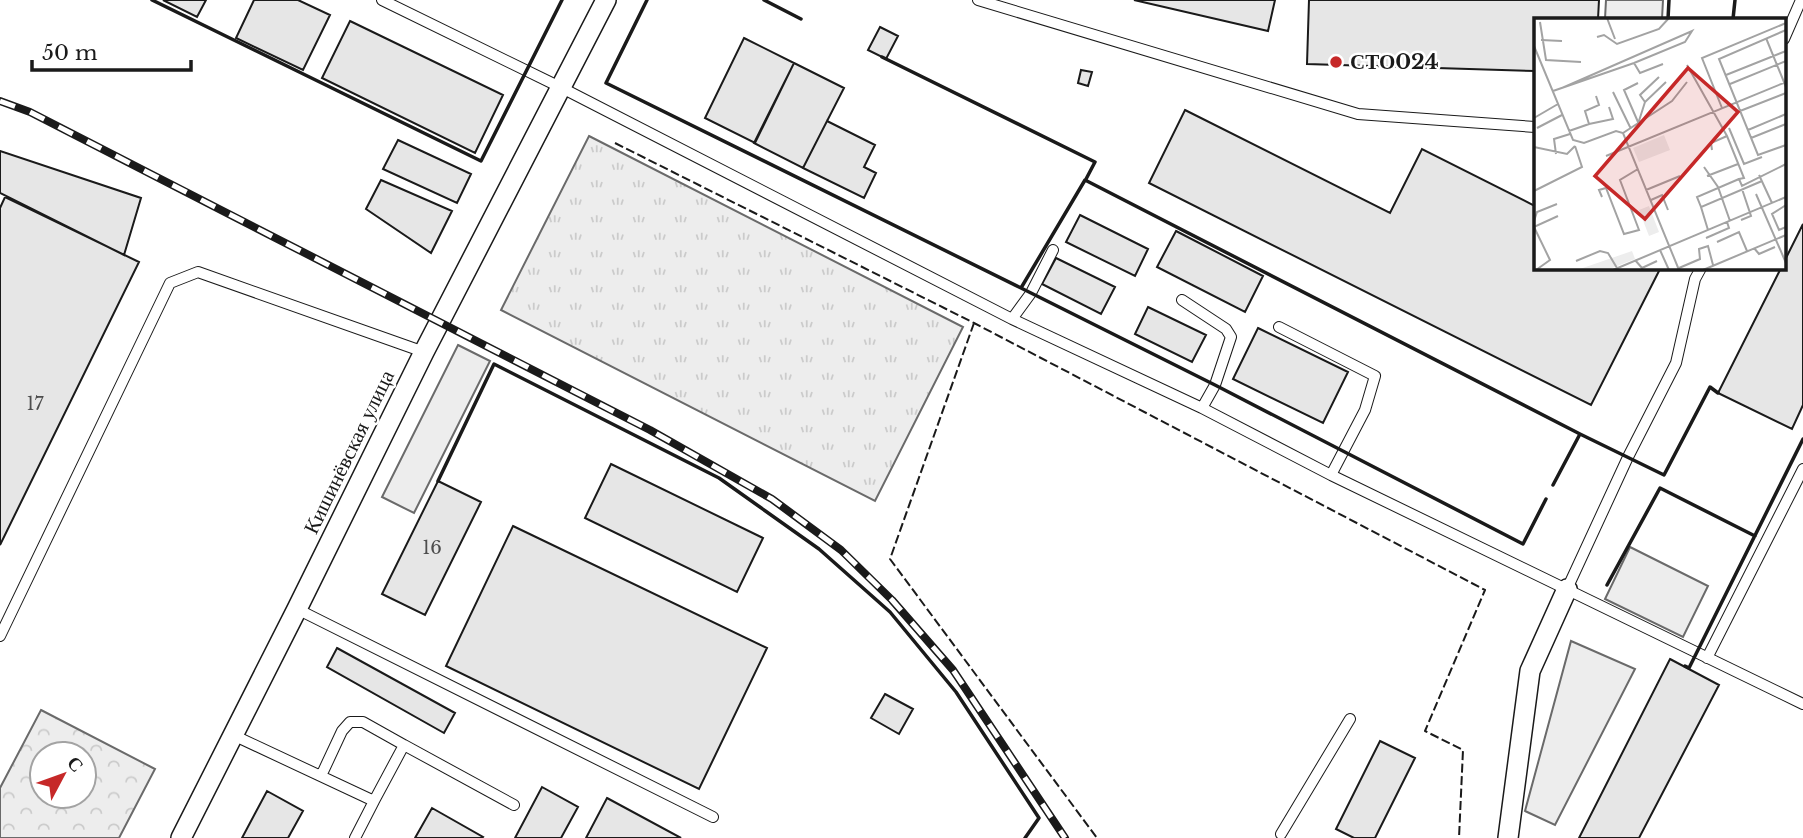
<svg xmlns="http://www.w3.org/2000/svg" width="1803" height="838" font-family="'Libre Baskerville',serif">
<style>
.grass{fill:url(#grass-tufts);stroke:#6a6a6a;stroke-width:2}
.forest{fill:url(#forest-crowns);stroke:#6a6a6a;stroke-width:2;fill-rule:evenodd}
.built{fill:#ededed;stroke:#6a6a6a;stroke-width:2}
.building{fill:#e6e6e6;stroke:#1a1a1a;stroke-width:2}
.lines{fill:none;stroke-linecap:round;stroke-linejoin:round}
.lane-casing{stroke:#1a1a1a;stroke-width:12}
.street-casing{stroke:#1a1a1a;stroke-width:22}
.lane{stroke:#fff;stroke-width:10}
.street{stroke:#fff;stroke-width:19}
.rail-casing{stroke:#1a1a1a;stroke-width:8}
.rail{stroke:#fff;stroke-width:5;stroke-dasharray:16;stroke-linecap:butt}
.fence{stroke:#1a1a1a;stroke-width:2;stroke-dasharray:9 3.5;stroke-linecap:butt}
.wall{stroke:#1a1a1a;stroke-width:3.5}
.poi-dot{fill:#c62828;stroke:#fff;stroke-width:2.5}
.labels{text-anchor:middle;stroke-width:5;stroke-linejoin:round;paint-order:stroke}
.number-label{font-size:18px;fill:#4d4d4d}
.poi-label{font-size:21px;font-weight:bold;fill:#1a1a1a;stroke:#fff;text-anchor:start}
.street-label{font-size:21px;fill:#1a1a1a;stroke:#fff}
.inset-road{fill:none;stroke:#a3a3a3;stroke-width:2}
.view{fill:#c62828;fill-opacity:0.15;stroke:#c62828;stroke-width:3.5}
.inset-edge{fill:none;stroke:#1a1a1a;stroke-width:3.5}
</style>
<defs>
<pattern id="grass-tufts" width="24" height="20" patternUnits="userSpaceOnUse" patternTransform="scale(1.75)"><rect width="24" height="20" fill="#ededed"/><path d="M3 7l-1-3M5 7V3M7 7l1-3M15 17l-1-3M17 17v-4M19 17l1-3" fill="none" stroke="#cbcbcb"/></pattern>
<pattern id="forest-crowns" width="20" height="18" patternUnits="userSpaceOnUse" patternTransform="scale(1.75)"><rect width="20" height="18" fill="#ededed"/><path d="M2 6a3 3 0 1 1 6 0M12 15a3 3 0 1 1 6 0" fill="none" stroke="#cbcbcb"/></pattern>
</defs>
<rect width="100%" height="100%" fill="#fff"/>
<path class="grass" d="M 589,136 L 963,327 L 875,501 L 501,310 Z"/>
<path class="forest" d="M 41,710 L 155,769 L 119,838 L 0,838 L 0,788 ZM 42,754 L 84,754 L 84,796 L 42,796 Z"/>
<path class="built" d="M 1606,0 L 1663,0 L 1662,19 L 1605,19 Z
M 458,345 L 490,361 L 414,513 L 382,497 Z
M 1630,547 L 1708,586 L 1683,637 L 1605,599 Z
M 1571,641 L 1635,669 L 1555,825 L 1525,811 Z"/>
<path class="building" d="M 163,0 L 206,0 L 197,17 Z
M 254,0 L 298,0 L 330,15 L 303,70 L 236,38 Z
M 1134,0 L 1275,0 L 1268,31 Z
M 1309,0 L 1599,0 L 1598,19 L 1535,19 L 1535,71 L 1307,64 Z
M 350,21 L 503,95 L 475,153 L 322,78 Z
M 880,27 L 898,36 L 886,59 L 868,50 Z
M 744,38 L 794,63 L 755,143 L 705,118 Z
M 794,63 L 844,88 L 803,168 L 754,143 Z
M 1081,70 L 1092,72 L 1088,86 L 1078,83 Z
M 1185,110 L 1390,213 L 1422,149 L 1535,206 L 1535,268 L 1657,268 L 1660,269 L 1591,405 L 1149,183 Z
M 827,121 L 875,145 L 864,167 L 876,173 L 864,198 L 803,168 Z
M 398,140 L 471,174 L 457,203 L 383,169 Z
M 0,151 L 141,198 L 124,255 L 0,193 Z
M 381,180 L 452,211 L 431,253 L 366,209 Z
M 5,197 L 139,262 L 0,545 L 0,208 Z
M 1080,215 L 1148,249 L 1135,276 L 1066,242 Z
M 1803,224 L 1803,405 L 1792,429 L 1718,393 L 1781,268 L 1784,268 L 1784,262 Z
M 1176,231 L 1263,276 L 1245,312 L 1157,267 Z
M 1056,258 L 1115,287 L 1101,314 L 1042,284 Z
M 1148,307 L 1206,335 L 1192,362 L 1135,334 Z
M 1258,328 L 1348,372 L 1323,423 L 1233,379 Z
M 611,464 L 763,538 L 737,592 L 585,518 Z
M 438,481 L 481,502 L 425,615 L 382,594 Z
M 513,526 L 767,648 L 699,789 L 446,666 Z
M 337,648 L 455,713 L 444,733 L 327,667 Z
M 1670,659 L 1719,685 L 1639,838 L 1579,838 Z
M 885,694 L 913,709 L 899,734 L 871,718 Z
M 1380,741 L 1415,758 L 1375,838 L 1354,838 L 1336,829 Z
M 542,787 L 578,807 L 561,838 L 515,838 Z
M 267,791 L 303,811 L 288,838 L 242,838 Z
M 607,798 L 681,838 L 586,838 Z
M 432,808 L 483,837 L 482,838 L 415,838 Z"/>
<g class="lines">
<defs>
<path id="lane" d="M 382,0 L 562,88 L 1012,319 L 1202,408 L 1331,475 L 1803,704
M 978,0 L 1358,114 L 1535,127
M 1784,39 L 1801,0
M 1182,300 L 1226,329 L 1231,337 L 1215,385 L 1202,408
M 1012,319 L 1031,293 L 1053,250
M 1279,327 L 1375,376 L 1365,410 L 1331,475
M 1567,589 L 1628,457 L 1676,363 L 1695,279 L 1701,268
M 297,609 L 713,817
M 0,636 L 170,283 L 198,272 L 424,352
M 1707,658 L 1803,469
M 233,735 L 374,801 L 355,838
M 321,776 L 342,731 L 350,722 L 363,722 L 404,745
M 374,801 L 404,745 L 514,805
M 1281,834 L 1350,719"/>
<path id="street" d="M 181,838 L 297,609 L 424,352 L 606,0
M 1508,838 L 1530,671 L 1567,589"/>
</defs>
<use href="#lane" class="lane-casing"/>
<use href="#street" class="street-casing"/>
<use href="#lane" class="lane"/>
<use href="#street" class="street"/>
<defs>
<path id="rail" d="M 0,101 L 30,112 L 650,430 L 772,499 L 841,550 L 892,600 L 953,670 L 1065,838"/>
</defs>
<use href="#rail" class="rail-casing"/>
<use href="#rail" class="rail"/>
<path class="fence" d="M 615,143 L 974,323 L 1485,590 L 1425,731 L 1463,750 L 1459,838
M 974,323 L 890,559 L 1097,838"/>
<path class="wall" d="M 152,0 L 481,161 L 562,0
M 647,0 L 606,83 L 1021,288 L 1022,286
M 764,0 L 801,19
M 1668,19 L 1669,0
M 1733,19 L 1735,0
M 882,57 L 1095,162 L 1085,181
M 1580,434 L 1664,475 L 1710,387 L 1718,393
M 438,481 L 494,364 L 719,478 L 819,549 L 890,612 L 956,692 L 1039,818 L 1025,838
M 1546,499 L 1523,544 L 1215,385 L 1021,288 L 1085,180 L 1580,434 L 1553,485
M 1607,585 L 1660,488 L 1755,536
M 1685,666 L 1689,668 L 1803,439"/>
</g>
<circle class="poi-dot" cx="1336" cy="62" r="7"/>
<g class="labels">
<g class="number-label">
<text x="35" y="410">17</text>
<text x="432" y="554">16</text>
</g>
<g class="poi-label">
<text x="1350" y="69">СТО024</text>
</g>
<g class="street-label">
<text transform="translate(349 452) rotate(-64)" y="7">Кишинёвская улица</text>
</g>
</g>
<g transform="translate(1534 18)">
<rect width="252" height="252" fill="#fff"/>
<path d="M 130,117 L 136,132 L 105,144 L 99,130 Z" fill="#ededed"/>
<path d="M 115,188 L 125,214 L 115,218 L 105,192 Z" fill="#ededed"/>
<path d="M 98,233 L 101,241 L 73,252 L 43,252 Z" fill="#ededed"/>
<path class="inset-road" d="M 73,0 L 81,21M 6,4 L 12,42 L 47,44M 252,12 L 185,41 L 224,137 L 252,127M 63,19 L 70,17 L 83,26 L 125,11 L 135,0M 232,20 L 252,69M 7,22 L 28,23M 0,28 L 39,122 L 50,125 L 82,113 L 89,115 L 145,252M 153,47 L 193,118 L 210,160 L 205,161 L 208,168 L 252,146M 192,57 L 252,33M 196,66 L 252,43M 28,70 L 158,13 L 151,24 L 100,45M 19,73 L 100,45 L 106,55 L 129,46M 79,74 L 97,111M 111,84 L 106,77 L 125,59M 188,90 L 168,40 L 252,5M 206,93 L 252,75M 0,100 L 24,86M 104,104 L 90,72 L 104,65M 55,106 L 79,101 L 75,89M 104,106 L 111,84 L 132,64M 3,110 L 28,97M 195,110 L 210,146 L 228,139M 214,112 L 252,96M 35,113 L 55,106 L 51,93 L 65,87 L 62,78M 89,115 L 138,83 L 153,64M 217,120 L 252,106M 0,129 L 33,136 L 41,128M 178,132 L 177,125 L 193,118M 22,136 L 20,121 L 36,116M 72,138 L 252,64M 170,149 L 184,169 L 196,203M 225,157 L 238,185M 173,158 L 204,146M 112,172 L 146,158M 0,173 L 48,149 L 41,128M 222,176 L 252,245M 68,179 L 65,172 L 72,170 L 90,216 L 105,212 L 86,162 L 104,151M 117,182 L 128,177 L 134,192M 252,187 L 238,196 L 245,212 L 252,209M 167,189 L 163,179 L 205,161M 207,202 L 217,198 L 208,171M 0,203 L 3,194 L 23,186M 0,204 L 0,209 L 24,198M 0,209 L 16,242 L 2,252M 174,212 L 167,189 L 228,163M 172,220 L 195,210 L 193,204M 183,224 L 205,214 L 213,233M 220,230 L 225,236 L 241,229M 126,232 L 135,252M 101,242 L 108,250 L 123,243M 42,243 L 66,233 L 74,235 L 83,250M 145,250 L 166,241 L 165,231 L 174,228 L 179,247M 79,252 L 252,179M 169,252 L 252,217"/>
<path class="view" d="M 154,50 L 204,94 L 111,201 L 61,158 Z"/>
<rect width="252" height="252" class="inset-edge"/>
</g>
<g transform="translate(63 775) rotate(49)"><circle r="33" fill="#ffffff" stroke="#a3a3a3" stroke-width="2"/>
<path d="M0-5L12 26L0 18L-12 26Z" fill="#c62828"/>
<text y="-10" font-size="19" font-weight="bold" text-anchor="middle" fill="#1a1a1a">С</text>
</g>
<path d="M32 60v10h159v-10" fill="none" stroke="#1a1a1a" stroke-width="3.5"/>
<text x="42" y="60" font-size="21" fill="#1a1a1a" stroke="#ffffff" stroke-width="5" paint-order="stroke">50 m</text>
</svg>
